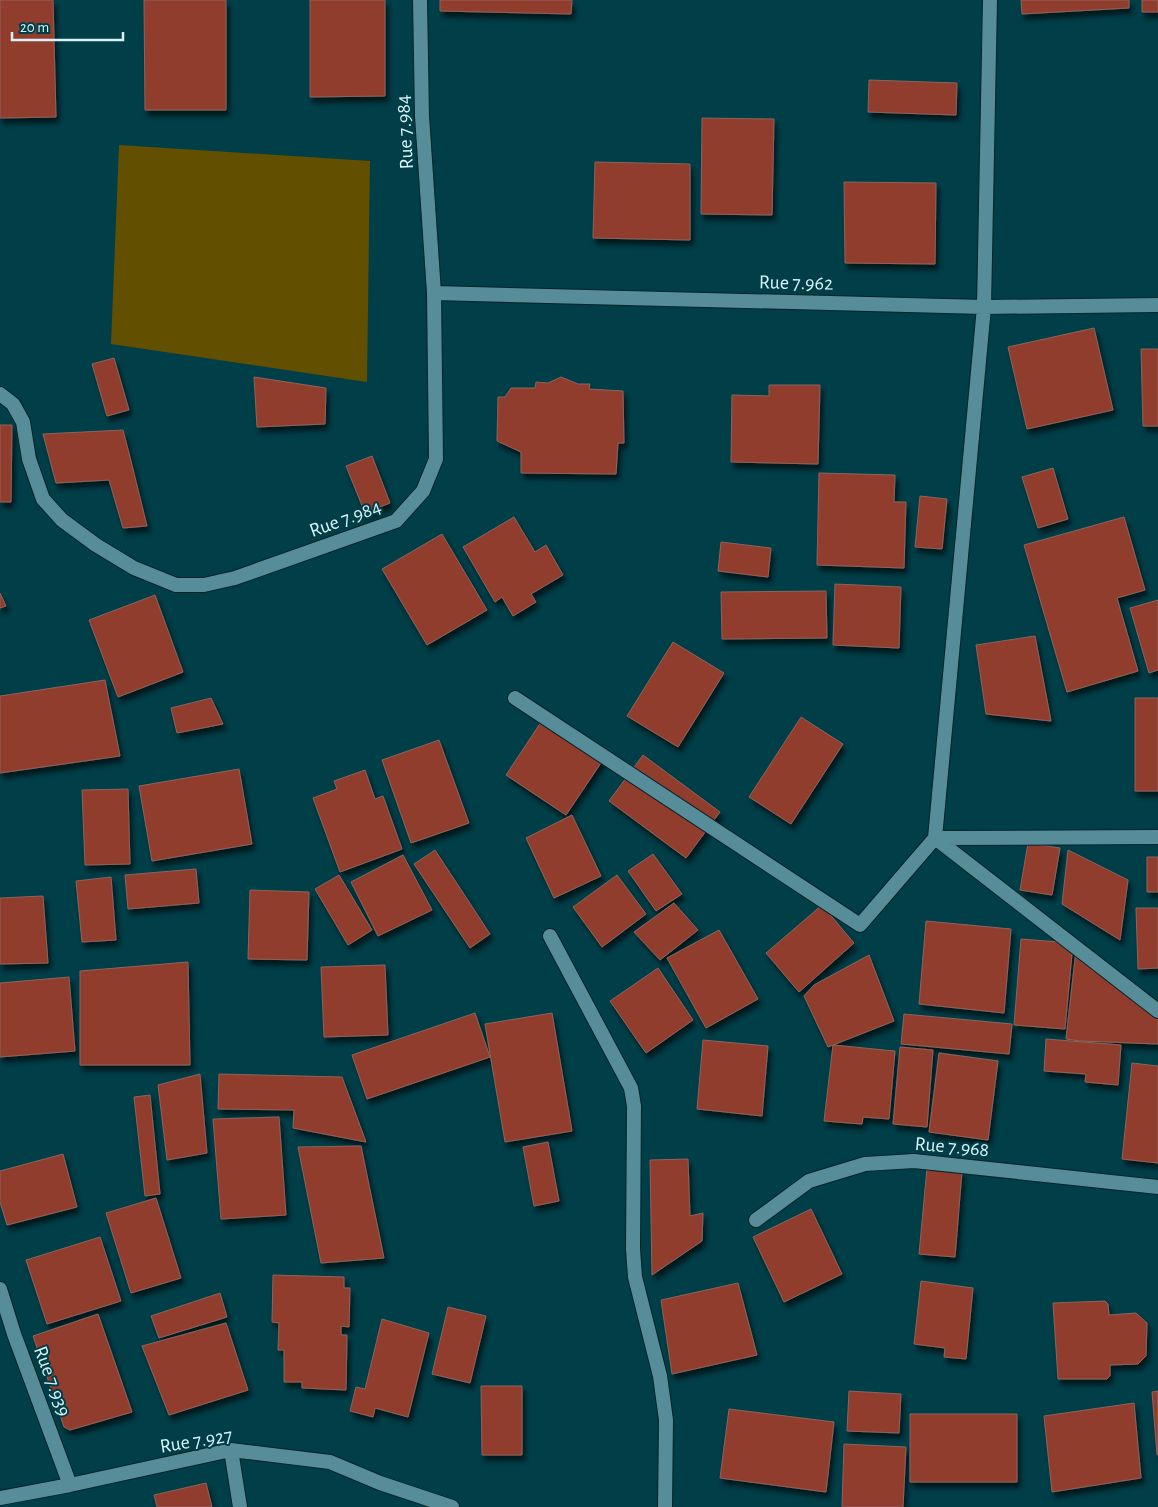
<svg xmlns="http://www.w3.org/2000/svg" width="1158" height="1507" font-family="'Alegreya Sans',sans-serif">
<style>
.green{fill:#624f00}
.building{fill:#903d2e;stroke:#8f635a;filter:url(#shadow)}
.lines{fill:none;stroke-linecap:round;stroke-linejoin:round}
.minor-casing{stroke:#052227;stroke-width:16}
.minor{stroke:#578d98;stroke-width:14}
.labels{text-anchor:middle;stroke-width:4;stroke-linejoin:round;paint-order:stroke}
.street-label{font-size:20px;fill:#d7f3f9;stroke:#003e48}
</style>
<defs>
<filter id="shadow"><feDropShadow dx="3" dy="5.5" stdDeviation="2.5" flood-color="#0009"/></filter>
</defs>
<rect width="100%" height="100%" fill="#003e48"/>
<path class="green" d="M 119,145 L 370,161 L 367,382 L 111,344 Z"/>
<path class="building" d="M 0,0 L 53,0 L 56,117 L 0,118 Z
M 144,0 L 226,0 L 226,110 L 145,110 Z
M 310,0 L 385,0 L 385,96 L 310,97 Z
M 440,0 L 572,0 L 571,14 L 440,11 Z
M 1021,0 L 1129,0 L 1129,8 L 1022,14 Z
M 1142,0 L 1158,0 L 1158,12 L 1142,12 Z
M 869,80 L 957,83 L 956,115 L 868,112 Z
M 702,118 L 774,119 L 772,215 L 701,214 Z
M 595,162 L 690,164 L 690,240 L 593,238 Z
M 844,182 L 936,183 L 935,264 L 845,263 Z
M 1094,328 L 1113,410 L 1027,429 L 1008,347 Z
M 1141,349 L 1158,349 L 1158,426 L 1143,426 Z
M 114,358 L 129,410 L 107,416 L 92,364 Z
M 254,377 L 326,388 L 325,424 L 257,427 Z
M 561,377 L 578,384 L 590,384 L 589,389 L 623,391 L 624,443 L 618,443 L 616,474 L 521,473 L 521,452 L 497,441 L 498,397 L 505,397 L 511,388 L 535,388 L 536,382 L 548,383 Z
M 769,385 L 820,385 L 818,464 L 731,462 L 732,395 L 769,396 Z
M 0,425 L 12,425 L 11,502 L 0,502 Z
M 123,430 L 131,461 L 147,526 L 123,528 L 109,480 L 56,483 L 43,434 Z
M 372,456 L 390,503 L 365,513 L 346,466 Z
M 1053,468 L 1068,519 L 1038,528 L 1022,477 Z
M 819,473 L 895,475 L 894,502 L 906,502 L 904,568 L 817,565 Z
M 920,496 L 947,499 L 942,549 L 915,547 Z
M 514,517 L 535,552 L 546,545 L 563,575 L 531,594 L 536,602 L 513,616 L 502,597 L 495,602 L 463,547 Z
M 1124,517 L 1145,590 L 1117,598 L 1138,671 L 1067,692 L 1024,545 Z
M 442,534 L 487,610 L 427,645 L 382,569 Z
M 721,542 L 771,548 L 768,577 L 718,571 Z
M 835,584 L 901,587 L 899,648 L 833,645 Z
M 826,591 L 827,638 L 722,639 L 721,592 Z
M 0,593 L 6,606 L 0,608 Z
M 155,595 L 183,672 L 118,697 L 89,620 Z
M 1158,600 L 1158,670 L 1149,673 L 1130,608 Z
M 1035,636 L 1051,721 L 986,714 L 976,645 Z
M 673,642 L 724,673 L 678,747 L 627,716 Z
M 105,680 L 120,756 L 0,773 L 0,696 Z
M 211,698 L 223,724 L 177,733 L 171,708 Z
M 1135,698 L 1158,698 L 1158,791 L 1135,791 Z
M 545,716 L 605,757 L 566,815 L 506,775 Z
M 801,717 L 843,744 L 791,824 L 749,797 Z
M 439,740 L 469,823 L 411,843 L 382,760 Z
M 643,755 L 720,812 L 686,858 L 609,801 Z
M 239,769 L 252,844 L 152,861 L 139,786 Z
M 365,770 L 375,799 L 383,796 L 402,849 L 340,872 L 313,798 L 337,789 L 334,781 Z
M 128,789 L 130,864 L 85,865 L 82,790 Z
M 572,815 L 601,876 L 554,898 L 526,838 Z
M 1028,843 L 1060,848 L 1052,895 L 1020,890 Z
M 435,850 L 490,934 L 470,948 L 414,864 Z
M 1068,850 L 1128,880 L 1120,940 L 1062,904 Z
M 653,854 L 682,894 L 656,911 L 628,871 Z
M 403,855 L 432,910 L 378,936 L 351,882 Z
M 1147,857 L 1158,857 L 1158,892 L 1147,892 Z
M 196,869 L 199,903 L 128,909 L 125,875 Z
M 339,875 L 372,930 L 348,945 L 315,889 Z
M 617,875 L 646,914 L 602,947 L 573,907 Z
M 111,877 L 116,940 L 82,942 L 76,881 Z
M 250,890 L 309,892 L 307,960 L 248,959 Z
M 43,896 L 48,963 L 0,964 L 0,898 Z
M 674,903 L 698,930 L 660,960 L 634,932 Z
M 822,905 L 854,943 L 799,992 L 766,953 Z
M 1136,908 L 1158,908 L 1158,968 L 1138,969 Z
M 926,921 L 1011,929 L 1004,1013 L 919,1004 Z
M 719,930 L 758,999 L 706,1028 L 667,958 Z
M 1021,939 L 1073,943 L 1065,1029 L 1014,1025 Z
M 1076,950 L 1158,1019 L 1158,1044 L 1080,1041 L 1066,1039 Z
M 869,955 L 894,1021 L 828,1047 L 804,996 L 814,985 Z
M 188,962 L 190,1065 L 80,1065 L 80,971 Z
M 385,965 L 388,1035 L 324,1037 L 321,967 Z
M 658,968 L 693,1020 L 646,1053 L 610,1001 Z
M 69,977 L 75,1051 L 0,1057 L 0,983 Z
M 475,1013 L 490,1057 L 367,1099 L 352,1055 Z
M 552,1013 L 572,1131 L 505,1142 L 485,1024 Z
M 904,1014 L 1012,1024 L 1009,1054 L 901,1044 Z
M 1046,1039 L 1121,1045 L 1118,1085 L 1085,1082 L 1086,1074 L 1044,1071 Z
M 703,1040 L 768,1046 L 762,1116 L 697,1109 Z
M 833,1045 L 895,1051 L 889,1119 L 863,1117 L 862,1124 L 824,1121 Z
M 900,1047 L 933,1050 L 927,1127 L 893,1124 Z
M 939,1053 L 998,1061 L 988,1140 L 929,1132 Z
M 1132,1063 L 1158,1066 L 1158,1163 L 1122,1159 Z
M 200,1074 L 207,1153 L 167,1160 L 158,1085 Z
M 219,1074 L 342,1077 L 366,1142 L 293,1128 L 294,1110 L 218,1109 Z
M 150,1095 L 160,1194 L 145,1196 L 134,1097 Z
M 279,1117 L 286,1215 L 221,1219 L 213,1119 Z
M 548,1142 L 559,1201 L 534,1206 L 523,1147 Z
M 361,1146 L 384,1258 L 321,1263 L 298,1147 Z
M 63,1154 L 77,1207 L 7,1225 L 0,1202 L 0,1171 Z
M 688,1159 L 690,1216 L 703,1213 L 702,1241 L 652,1275 L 650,1160 Z
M 927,1168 L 962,1171 L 955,1257 L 919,1254 Z
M 156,1198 L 181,1278 L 131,1293 L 106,1213 Z
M 811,1209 L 842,1274 L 784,1302 L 753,1237 Z
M 100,1237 L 121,1301 L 47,1324 L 26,1260 Z
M 273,1275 L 344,1277 L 344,1288 L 350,1288 L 349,1327 L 341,1326 L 341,1335 L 347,1335 L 346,1390 L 302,1388 L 302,1382 L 284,1382 L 284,1350 L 278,1350 L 279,1323 L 272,1322 Z
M 921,1281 L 973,1288 L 966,1359 L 944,1357 L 945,1348 L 914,1344 Z
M 738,1283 L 757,1355 L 672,1374 L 661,1300 Z
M 220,1293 L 227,1317 L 159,1338 L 151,1316 Z
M 1105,1301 L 1108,1304 L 1109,1315 L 1136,1313 L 1147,1323 L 1146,1356 L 1138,1364 L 1110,1365 L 1110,1376 L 1107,1379 L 1058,1379 L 1053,1303 Z
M 448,1307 L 486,1316 L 470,1383 L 432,1374 Z
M 98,1314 L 132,1412 L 70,1430 L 64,1427 L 33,1336 Z
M 382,1319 L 429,1333 L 408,1417 L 375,1408 L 373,1417 L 350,1411 L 356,1387 L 365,1389 Z
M 226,1323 L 248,1390 L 169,1415 L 142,1346 Z
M 481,1386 L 522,1386 L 522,1455 L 482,1455 Z
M 849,1391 L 901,1394 L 899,1433 L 847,1431 Z
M 1158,1391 L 1158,1455 L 1157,1455 L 1152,1392 Z
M 1134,1403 L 1141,1478 L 1052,1492 L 1044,1416 Z
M 729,1409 L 834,1422 L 826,1492 L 720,1478 Z
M 910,1414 L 1017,1414 L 1017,1482 L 910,1482 Z
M 844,1444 L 906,1447 L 903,1507 L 842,1507 Z
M 206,1483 L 212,1507 L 157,1507 L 154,1495 Z"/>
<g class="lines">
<defs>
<path id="minor" d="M 434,293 L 984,307 L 1158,305
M 0,394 L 13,404 L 23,422 L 29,459 L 43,499 L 62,520 L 96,545 L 134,568 L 176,585 L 204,585 L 235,578 L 396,521 L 423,491 L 436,459 L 434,293 L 422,116 L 420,0
M 515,698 L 860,925 L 935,838 L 984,307 L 990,0
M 935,838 L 1158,1011
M 935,838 L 1158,837
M 550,936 L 631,1088 L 634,1106 L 633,1249 L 635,1277 L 660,1376 L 666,1420 L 665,1507
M 756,1220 L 809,1181 L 865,1164 L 914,1161 L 1158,1187
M 0,1289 L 14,1334 L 70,1485
M 231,1450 L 240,1507
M 0,1498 L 70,1485 L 231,1450 L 330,1462 L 380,1483 L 452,1507"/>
</defs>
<use href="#minor" class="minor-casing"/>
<use href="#minor" class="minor"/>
</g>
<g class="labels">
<g class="street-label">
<text transform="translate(404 132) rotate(-93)" y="7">Rue 7.984</text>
<text transform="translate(796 282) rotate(1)" y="7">Rue 7.962</text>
<text transform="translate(345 518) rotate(-20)" y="7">Rue 7.984</text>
<text transform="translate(952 1146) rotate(5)" y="7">Rue 7.968</text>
<text transform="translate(53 1381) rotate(70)" y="7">Rue 7.939</text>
<text transform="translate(196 1440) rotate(-9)" y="7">Rue 7.927</text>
</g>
</g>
<path d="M12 32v8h111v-8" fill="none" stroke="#d7f3f9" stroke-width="2.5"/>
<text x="20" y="32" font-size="15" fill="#d7f3f9" stroke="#003e48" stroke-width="4" paint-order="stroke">20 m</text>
</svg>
